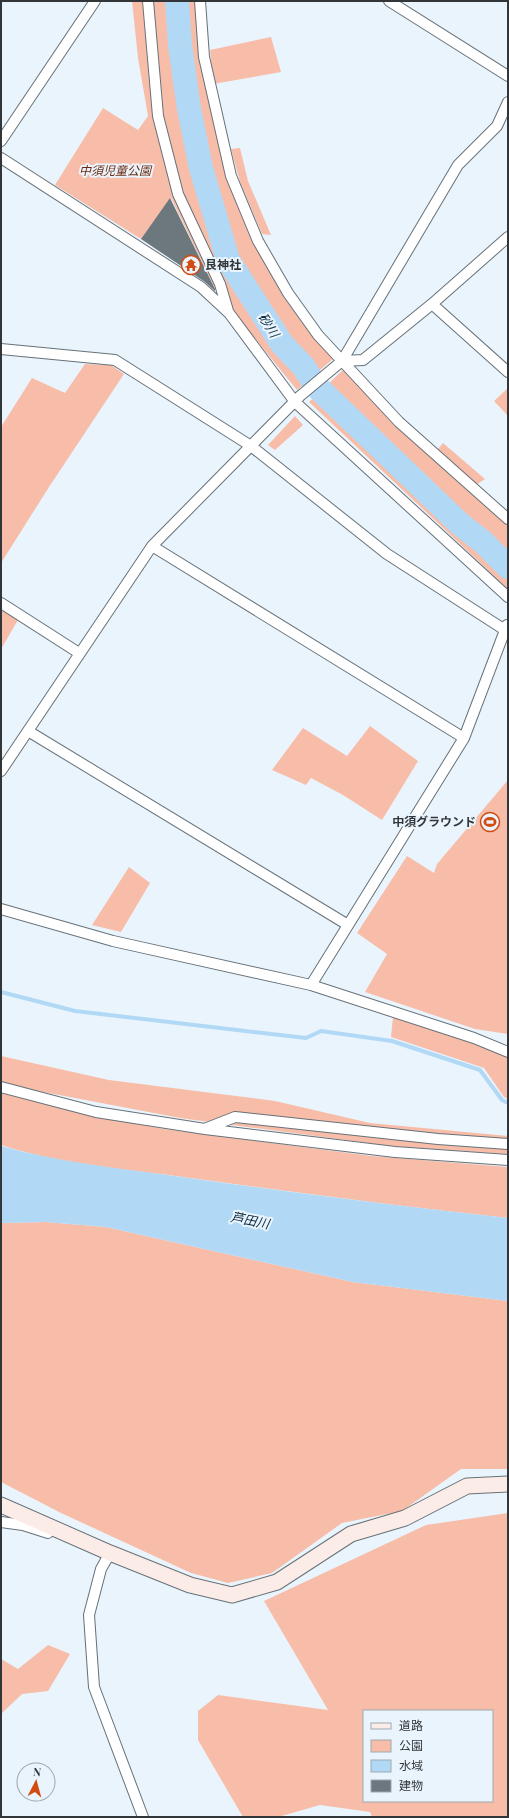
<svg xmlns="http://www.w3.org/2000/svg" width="509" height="1818" font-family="'Playfair Display','Noto Sans JP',serif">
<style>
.green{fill:#f8bda9;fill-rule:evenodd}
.water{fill:#b1d9f6}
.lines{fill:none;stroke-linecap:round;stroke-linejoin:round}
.stream{stroke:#b1d9f6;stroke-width:4}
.river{stroke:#b1d9f6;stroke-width:24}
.building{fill:#6d777e}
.street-casing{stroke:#677178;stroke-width:12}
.secondary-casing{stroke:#677178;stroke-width:17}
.street{stroke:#fff;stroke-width:10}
.secondary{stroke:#fcece7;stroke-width:15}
.labels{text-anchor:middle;stroke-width:4;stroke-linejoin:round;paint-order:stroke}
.park-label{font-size:12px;font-style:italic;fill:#6d2a11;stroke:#e9f4fc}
.poi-label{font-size:12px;font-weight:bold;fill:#323639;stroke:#e9f4fc;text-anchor:start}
.water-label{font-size:13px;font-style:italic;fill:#0e2c40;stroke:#e9f4fc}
</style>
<rect width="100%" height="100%" fill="#e9f4fc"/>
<path class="green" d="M 132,1 L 197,1 L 199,57 L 227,181 L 286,298 L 334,358 L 297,390 L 216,291 L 171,198 L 141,239 L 55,185 L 103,108 L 138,130 L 148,116 L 138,58 Z
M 271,37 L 281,72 L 213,84 L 210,50 Z
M 240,148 L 248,181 L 271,235 L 262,234 L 240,182 L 231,149 Z
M 85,364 L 111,365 L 124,374 L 49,487 L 1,563 L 1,427 L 32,378 L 65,393 Z
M 344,369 L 395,426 L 508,525 L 508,589 L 309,402 Z
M 508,388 L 508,416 L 494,401 Z
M 295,416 L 303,425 L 275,450 L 268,445 Z
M 443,443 L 485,479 L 476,485 L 438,449 Z
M 1,609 L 18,620 L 1,649 Z
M 370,726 L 418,761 L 382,820 L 343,795 L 311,778 L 306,785 L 272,770 L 303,728 L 347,756 Z
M 508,780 L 508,1034 L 475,1029 L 365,992 L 387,954 L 357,933 L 407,856 L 434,873 L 437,864 Z
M 129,867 L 150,883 L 121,932 L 92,925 Z
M 393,1017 L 484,1046 L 508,1057 L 508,1099 L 504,1097 L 484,1068 L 391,1037 Z
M 1,1056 L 109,1080 L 275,1101 L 370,1123 L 508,1136 L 508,1154 L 390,1146 L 180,1118 L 17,1087 L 1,1082 Z
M 1,1091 L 90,1115 L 164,1129 L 372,1156 L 508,1167 L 508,1218 C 399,1206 291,1192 183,1177 C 123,1169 59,1164 1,1145 Z
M 46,1222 L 106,1227 L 353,1282 L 508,1301 L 508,1469 L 461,1469 L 402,1511 L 342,1523 L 272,1573 L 228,1583 L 191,1573 L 61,1513 L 1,1482 L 1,1223 Z
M 508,1513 L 508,1817 L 372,1817 L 370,1812 L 320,1805 L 278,1817 L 243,1817 L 198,1740 L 198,1711 L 218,1695 L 328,1710 L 264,1601 L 426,1525 ZM 364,1711 L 492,1711 L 492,1801 L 364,1801 Z
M 48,1645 L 70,1654 L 48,1691 L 22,1694 L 1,1714 L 1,1659 L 18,1669 Z"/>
<path class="water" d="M 1,1146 C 62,1163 126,1169 189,1178 C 295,1193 401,1206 508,1218 L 508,1301 L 353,1282 L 106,1227 L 46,1222 L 1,1223 Z"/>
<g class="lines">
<path class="stream" d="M 1,992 L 75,1011 L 306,1038 L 321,1031 L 392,1041 L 480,1070 L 502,1100 L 508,1103"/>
<path class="river" d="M 177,1 L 180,45 L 189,109 L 201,168 L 228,260 L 282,344 L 303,366 L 316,386 L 460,524 L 483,542 L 508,567"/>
</g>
<path class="building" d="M 170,198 L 215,289 L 215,291 L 205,282 L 141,239 Z"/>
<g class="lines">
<defs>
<path id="street" d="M 148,1 L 158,116 L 178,194 L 220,284 L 228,311
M 200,1 L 204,57 L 231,176 L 258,241 L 288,293 L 318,335 L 399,422 L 508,519
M 389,1 L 508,76
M 508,102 L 497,126 L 458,165 L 342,361 L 363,360 L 432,304 L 508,237
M 1,141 L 95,1
M 1,158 L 201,287 L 229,313 L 295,402 L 508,597
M 432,304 L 508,372
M 1,349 L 115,360 L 251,446 L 387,554 L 505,630
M 152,546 L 464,738
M 1,603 L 79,653
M 28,731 L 348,925
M 1,771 L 152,546 L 300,396 L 342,361
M 1,909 L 113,941 L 311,985 L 474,1038 L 508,1052
M 311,985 L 464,738 L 507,625
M 1,1087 L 96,1112 L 205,1129 L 395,1152 L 508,1160
M 207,1128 L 235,1117 L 438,1139 L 508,1144
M 1,1522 L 23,1525 L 48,1533 L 50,1530
M 110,1553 L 101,1569 L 89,1615 L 94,1687 L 143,1817"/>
<path id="secondary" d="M 1,1505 L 110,1553 L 190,1585 L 232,1595 L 277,1582 L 351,1534 L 405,1518 L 467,1486 L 508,1484"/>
</defs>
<use href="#street" class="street-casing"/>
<use href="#secondary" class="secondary-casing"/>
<use href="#street" class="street"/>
<use href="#secondary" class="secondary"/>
</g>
<defs>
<symbol id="temple-ring" viewBox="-11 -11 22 22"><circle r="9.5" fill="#e9f4fc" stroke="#d24c12" stroke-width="1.5"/><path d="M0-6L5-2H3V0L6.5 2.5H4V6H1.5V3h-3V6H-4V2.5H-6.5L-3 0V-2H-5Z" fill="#d24c12"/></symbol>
<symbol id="stadium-ring" viewBox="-11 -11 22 22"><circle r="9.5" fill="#e9f4fc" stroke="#d24c12" stroke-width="1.5"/><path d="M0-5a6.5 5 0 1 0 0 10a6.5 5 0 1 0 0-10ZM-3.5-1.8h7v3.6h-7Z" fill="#d24c12"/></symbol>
</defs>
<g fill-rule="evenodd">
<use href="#temple-ring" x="180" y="254" width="22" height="22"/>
<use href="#stadium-ring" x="479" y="811" width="22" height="22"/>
</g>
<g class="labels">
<g class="park-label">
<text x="115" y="175">中須児童公園</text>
</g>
<g class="poi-label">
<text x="205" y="269">艮神社</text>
<text x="476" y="826" text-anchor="end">中須グラウンド</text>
</g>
<g class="water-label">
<text transform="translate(269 325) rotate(57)" y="5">砂川</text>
<text transform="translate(250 1220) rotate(11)" y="5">芦田川</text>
</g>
</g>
<rect width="509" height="1818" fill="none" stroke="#323639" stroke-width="4"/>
<rect x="363" y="1710" width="130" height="92" fill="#e9f4fc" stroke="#a0a8ae"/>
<rect x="371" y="1723" width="20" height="6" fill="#fcece7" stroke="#a0a8ae"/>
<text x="399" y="1730" font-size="12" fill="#323639">道路</text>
<rect x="371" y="1740" width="20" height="12" fill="#f8bda9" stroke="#a0a8ae"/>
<text x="399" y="1750" font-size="12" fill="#323639">公園</text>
<rect x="371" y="1760" width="20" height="12" fill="#b1d9f6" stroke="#a0a8ae"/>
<text x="399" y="1770" font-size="12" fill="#323639">水域</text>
<rect x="371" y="1780" width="20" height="12" fill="#6d777e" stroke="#a0a8ae"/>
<text x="399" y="1790" font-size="12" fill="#323639">建物</text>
<g transform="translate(36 1782) rotate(6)"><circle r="19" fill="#e9f4fc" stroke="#a0a8ae"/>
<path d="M0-3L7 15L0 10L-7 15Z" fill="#d24c12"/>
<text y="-6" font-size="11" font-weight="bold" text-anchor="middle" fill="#323639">N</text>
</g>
</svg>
